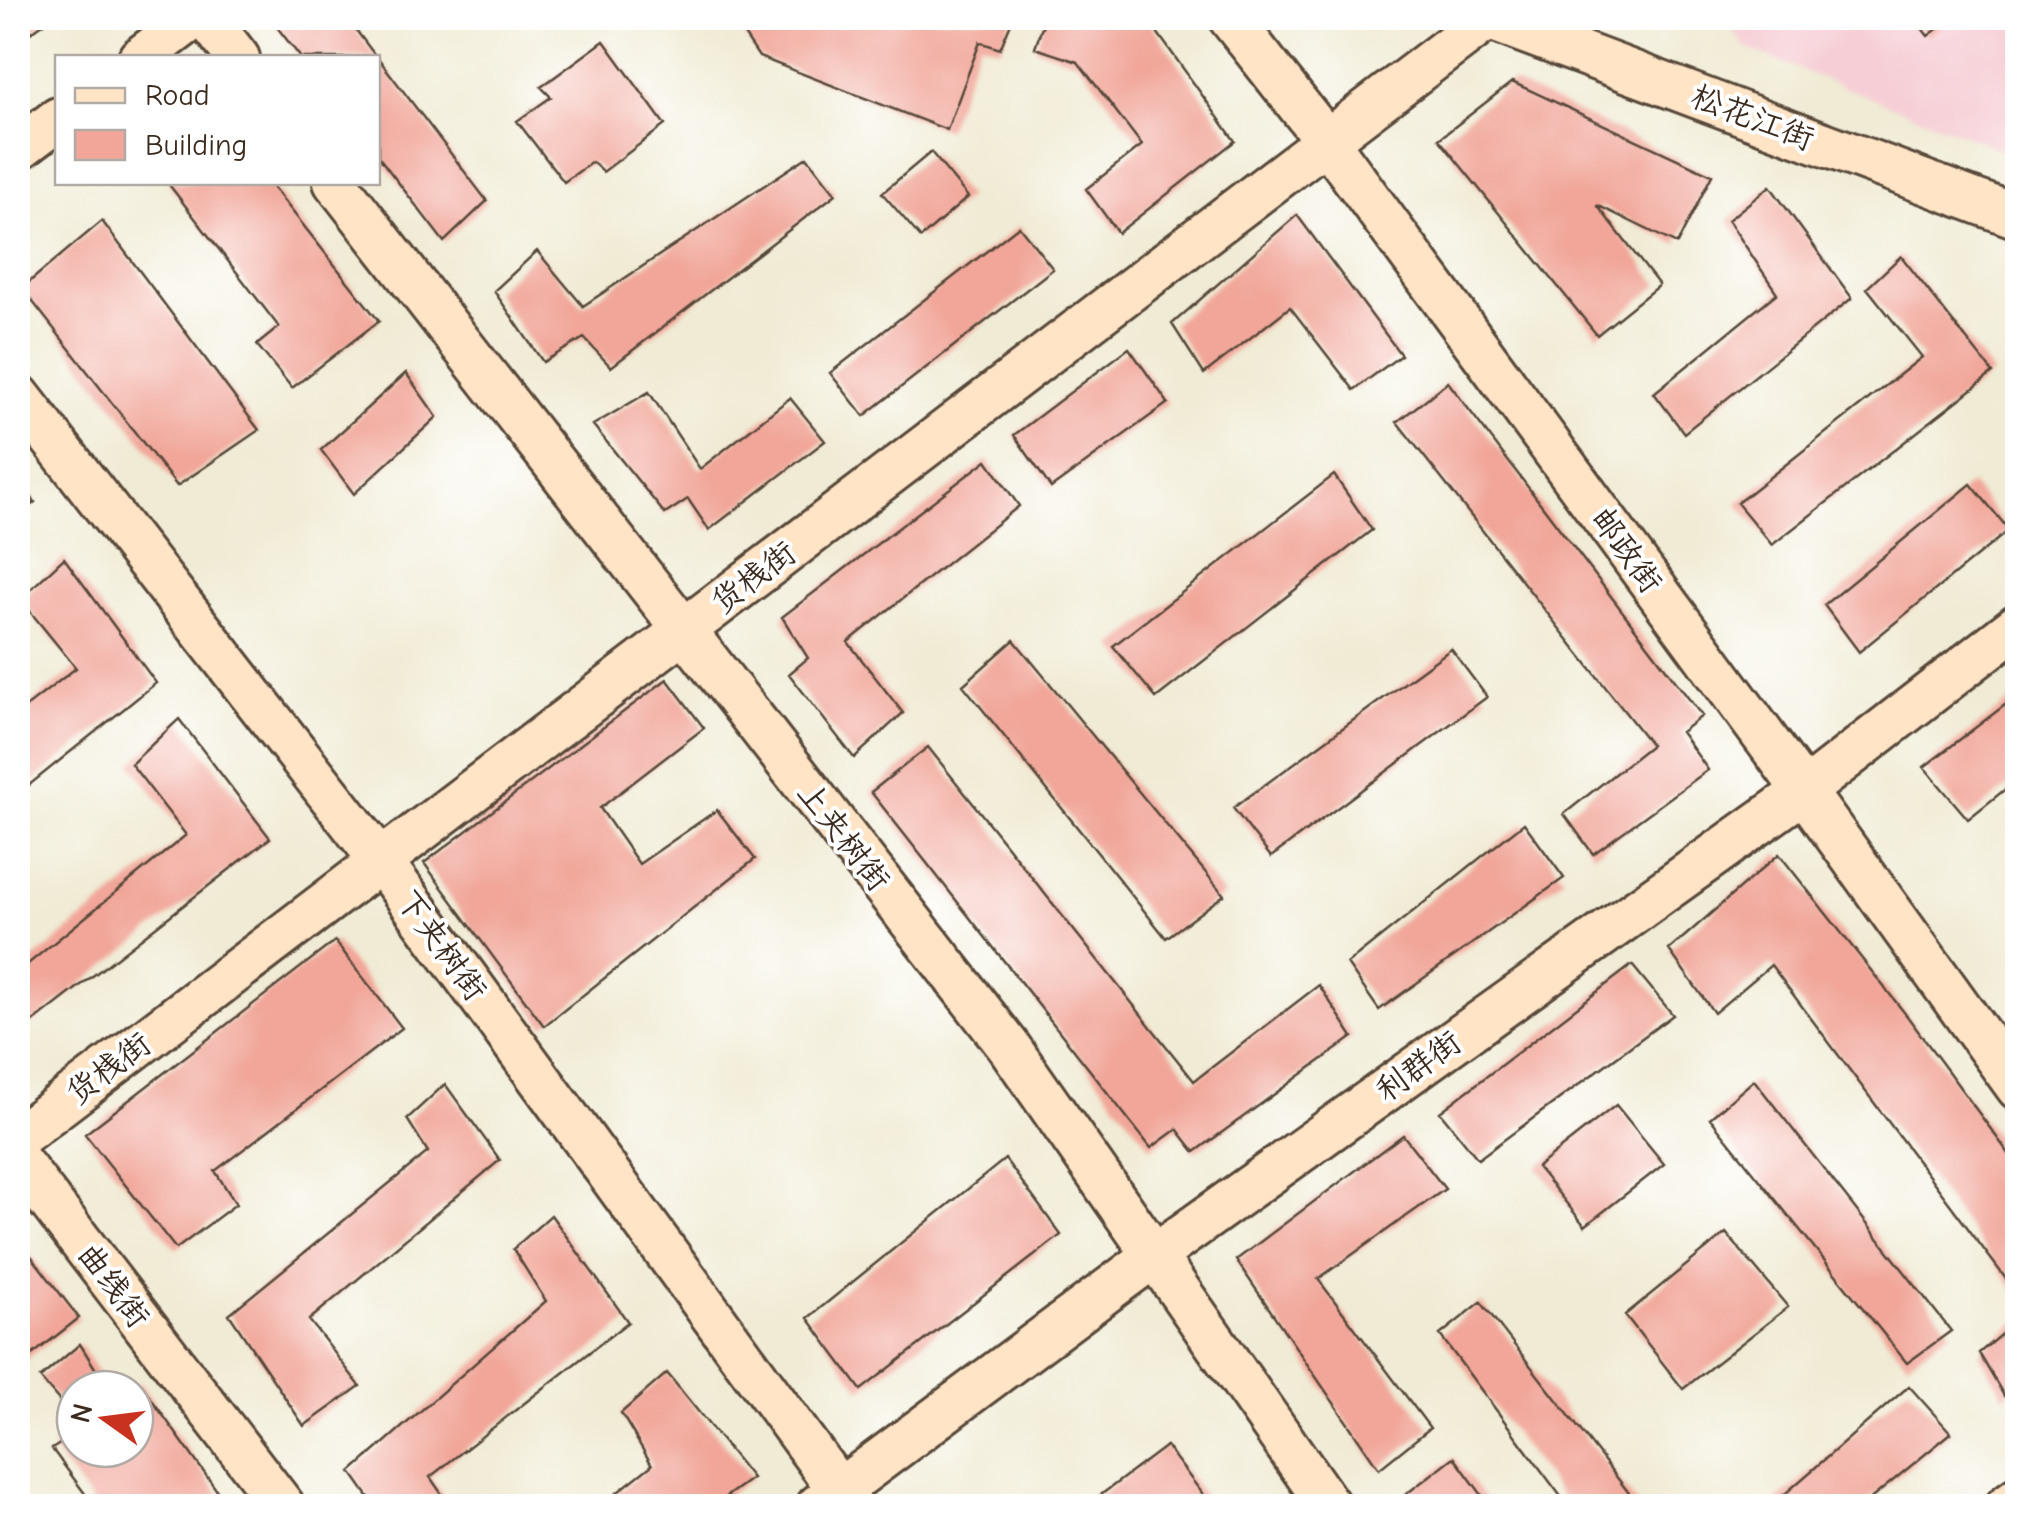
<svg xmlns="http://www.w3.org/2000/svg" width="2035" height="1524" font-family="'Comic Neue','LXGW WenKai TC',sans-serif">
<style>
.built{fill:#f6cfd6}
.building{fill:#f1a699}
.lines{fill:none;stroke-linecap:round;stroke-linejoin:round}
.secondary-casing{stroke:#564739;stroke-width:48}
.secondary{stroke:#ffe4c6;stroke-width:42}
.labels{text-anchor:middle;stroke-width:8;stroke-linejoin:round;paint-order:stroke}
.street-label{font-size:32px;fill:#3b2a1e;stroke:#fff}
</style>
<rect width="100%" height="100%" fill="#fff"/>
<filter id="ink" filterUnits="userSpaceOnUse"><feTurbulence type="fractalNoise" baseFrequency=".01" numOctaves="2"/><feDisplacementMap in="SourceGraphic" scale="20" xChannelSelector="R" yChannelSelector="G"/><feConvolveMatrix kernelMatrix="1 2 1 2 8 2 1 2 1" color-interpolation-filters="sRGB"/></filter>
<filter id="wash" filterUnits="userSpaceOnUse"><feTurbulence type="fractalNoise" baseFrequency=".0048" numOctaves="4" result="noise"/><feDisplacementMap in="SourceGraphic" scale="40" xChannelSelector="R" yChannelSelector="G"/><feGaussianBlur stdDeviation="2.25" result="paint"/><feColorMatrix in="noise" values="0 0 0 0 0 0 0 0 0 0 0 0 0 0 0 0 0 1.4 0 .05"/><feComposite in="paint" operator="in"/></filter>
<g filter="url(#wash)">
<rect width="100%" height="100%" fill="#f0ebd4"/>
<path class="built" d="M 1723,18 L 2017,18 L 2017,156 L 1746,48 Z"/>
<g id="blocks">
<path class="building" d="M 18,18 L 51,18 L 18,42 Z
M 270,18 L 356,18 L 350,22 L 377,58 L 301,58 Z
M 733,18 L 1013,18 L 1000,49 L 980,42 L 947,130 L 759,57 Z
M 1045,18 L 1147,18 L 1235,141 L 1118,233 L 1086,189 L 1142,145 L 1078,62 L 1035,48 Z
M 1914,18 L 1952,18 L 1928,36 Z
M 604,41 L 665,125 L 603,172 L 592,162 L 564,182 L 517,121 L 551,97 L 541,87 Z
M 378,58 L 487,201 L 444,242 L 378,156 Z
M 1512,82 L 1712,175 L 1677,244 L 1597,205 L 1659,285 L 1597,335 L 1439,139 Z
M 931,152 L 968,197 L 921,238 L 882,193 Z
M 807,157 L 836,194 L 611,367 L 584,338 L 543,362 L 494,291 L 537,251 L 583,306 Z
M 167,182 L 269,182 L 379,321 L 292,388 L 257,345 L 279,327 Z
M 1770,186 L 1852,298 L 1684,433 L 1654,393 L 1777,293 L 1728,220 Z
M 1297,215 L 1401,355 L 1354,390 L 1290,307 L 1204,374 L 1172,324 Z
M 102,221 L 259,430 L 177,486 L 22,288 Z
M 1019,226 L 1053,269 L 864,416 L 830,373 Z
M 1901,256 L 1993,373 L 1772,545 L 1737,503 L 1922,357 L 1867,288 Z
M 1129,348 L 1168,403 L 1051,488 L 1014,435 Z
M 406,373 L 437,417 L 354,494 L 321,450 Z
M 1448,382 L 1702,716 L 1681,732 L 1708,770 L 1593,854 L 1564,814 L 1651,745 L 1397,422 Z
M 649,392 L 700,469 L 790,398 L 825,441 L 709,530 L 688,499 L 665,514 L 593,425 Z
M 987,460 L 1019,506 L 848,642 L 903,713 L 854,758 L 789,674 L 808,658 L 782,617 Z
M 1334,475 L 1372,530 L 1156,698 L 1113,646 Z
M 18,480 L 35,502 L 18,516 Z
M 1971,484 L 2009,530 L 1859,652 L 1824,605 Z
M 64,558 L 156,683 L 18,794 L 18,713 L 76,668 L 20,599 Z
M 1014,640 L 1224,895 L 1166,938 L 963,685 Z
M 1451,649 L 1487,697 L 1271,857 L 1233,808 Z
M 667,679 L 704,728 L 600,808 L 639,864 L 717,810 L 755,859 L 544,1026 L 424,863 Z
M 2018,695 L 2018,779 L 1968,819 L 1924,767 Z
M 179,719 L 270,838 L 18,1034 L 18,972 L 186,835 L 131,764 Z
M 928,747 L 1194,1081 L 1319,985 L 1353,1037 L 1195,1152 L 1177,1129 L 1151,1148 L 871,792 Z
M 1524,823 L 1564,878 L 1379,1010 L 1347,964 Z
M 1779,854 L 1907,1016 L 2018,1166 L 2018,1295 L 1771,965 L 1714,1013 L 1669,950 Z
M 335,941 L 402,1028 L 215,1171 L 236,1204 L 176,1249 L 85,1134 Z
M 1632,965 L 1673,1015 L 1478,1159 L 1440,1112 Z
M 1754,1080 L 1951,1331 L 1907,1363 L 1710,1118 Z
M 445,1084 L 500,1160 L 309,1320 L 360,1386 L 304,1426 L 229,1314 L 428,1152 L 407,1119 Z
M 1616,1105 L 1664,1164 L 1585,1226 L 1537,1167 Z
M 1403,1135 L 1445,1189 L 1318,1279 L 1430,1428 L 1379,1469 L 1236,1260 Z
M 1005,1159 L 1061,1235 L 861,1390 L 808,1318 Z
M 551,1215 L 628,1322 L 430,1477 L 450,1506 L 375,1506 L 351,1472 L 546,1301 L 513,1249 Z
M 1726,1233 L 1788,1307 L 1683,1389 L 1625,1315 Z
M 18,1239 L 79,1318 L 18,1366 Z
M 1481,1302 L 1639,1506 L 1568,1506 L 1440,1335 Z
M 2018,1320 L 2018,1385 L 2004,1396 L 1979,1353 Z
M 80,1344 L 108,1389 L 75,1389 L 75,1419 L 40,1378 Z
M 667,1373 L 752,1478 L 713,1506 L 600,1506 L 652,1465 L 621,1413 Z
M 140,1383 L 228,1506 L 94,1506 L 52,1449 L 75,1434 L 75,1449 L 135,1449 L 135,1387 Z
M 1909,1386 L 1951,1433 L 1862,1506 L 1771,1506 Z
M 1166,1446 L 1212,1506 L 1086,1506 Z
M 1454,1457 L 1490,1506 L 1414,1506 L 1405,1495 Z"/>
</g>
</g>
<g filter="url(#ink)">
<use href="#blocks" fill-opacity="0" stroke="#564739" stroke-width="2.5"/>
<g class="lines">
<defs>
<path id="secondary" d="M 207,18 L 238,58
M 1230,18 L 1326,140 L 1804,791 L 2018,1088
M 1488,18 L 2018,217
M 140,58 L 193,18
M 18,149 L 58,119
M 335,182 L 1009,1047 L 1329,1506
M 18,395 L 381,861 L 851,1506
M 18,1137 L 1488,18
M 18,1160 L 283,1506
M 818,1506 L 1155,1255 L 1804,791 L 2018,625
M 2007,1506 L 2018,1498"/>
</defs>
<use href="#secondary" class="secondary-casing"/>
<use href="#secondary" class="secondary"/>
</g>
</g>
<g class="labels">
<g class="street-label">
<text transform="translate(1753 117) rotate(21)" y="11">松花江街</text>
<text transform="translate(1627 550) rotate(54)" y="11">邮政街</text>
<text transform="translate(753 577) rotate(-37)" y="11">货栈街</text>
<text transform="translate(844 836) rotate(52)" y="11">上夹树街</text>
<text transform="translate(442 945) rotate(54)" y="11">下夹树街</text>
<text transform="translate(1418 1066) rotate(-36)" y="11">利群街</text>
<text transform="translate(108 1068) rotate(-37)" y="11">货栈街</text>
<text transform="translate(114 1285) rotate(53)" y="11">曲线街</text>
</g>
</g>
<rect width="2035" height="1524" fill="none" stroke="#fff" stroke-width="60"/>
<rect x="55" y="55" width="325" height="130" fill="#ffffff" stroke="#b1aaa5" stroke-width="2.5"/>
<rect x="75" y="88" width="50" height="15" fill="#ffe4c6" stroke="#b1aaa5" stroke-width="2.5"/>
<text x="145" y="105" font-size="30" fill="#3b2a1e">Road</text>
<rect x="75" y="130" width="50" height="30" fill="#f1a699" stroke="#b1aaa5" stroke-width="2.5"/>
<text x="145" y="155" font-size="30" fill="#3b2a1e">Building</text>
<g transform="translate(105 1419) rotate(284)"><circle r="48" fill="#ffffff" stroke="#b1aaa5" stroke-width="2.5"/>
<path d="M0-8L18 38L0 25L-18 38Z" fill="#c8321e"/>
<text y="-15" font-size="28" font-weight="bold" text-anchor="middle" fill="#3b2a1e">N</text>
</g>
</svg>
